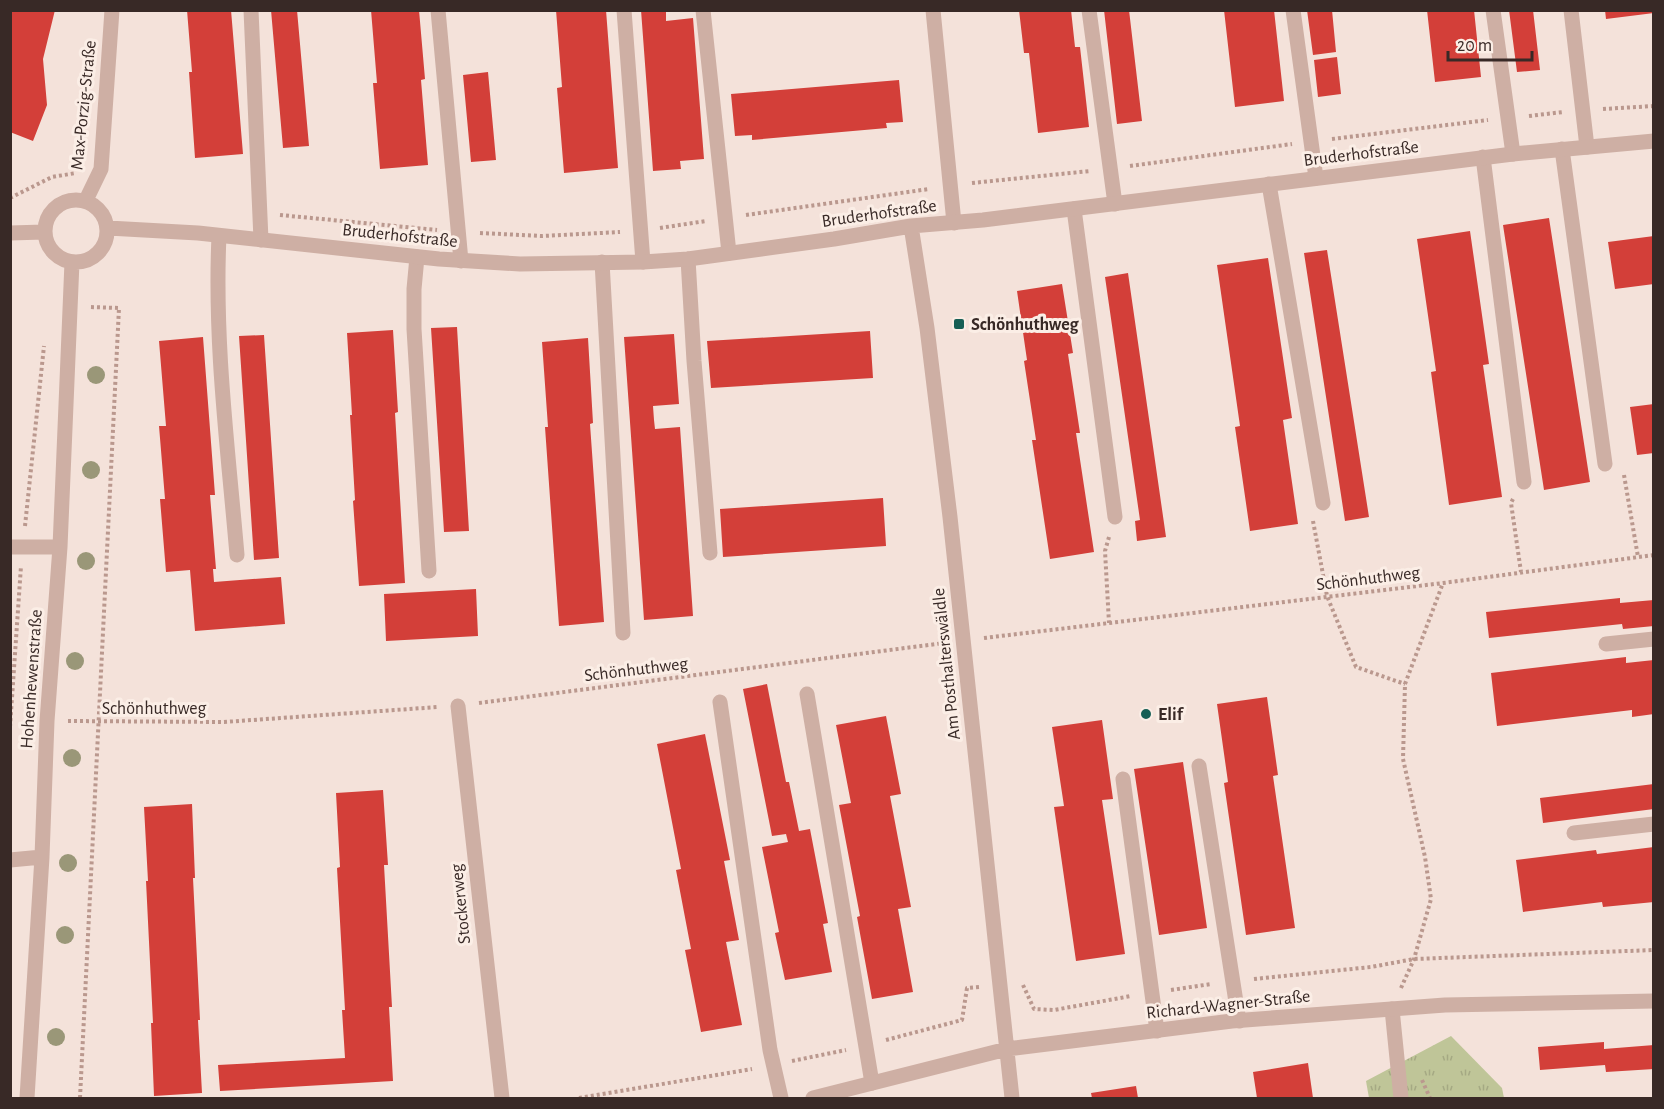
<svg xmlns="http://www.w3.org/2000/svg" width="1664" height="1109" font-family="'Alegreya Sans',sans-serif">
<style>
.park{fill:url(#park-tufts)}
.building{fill:#d33f39}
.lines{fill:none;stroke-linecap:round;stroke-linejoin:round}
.path{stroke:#ba988e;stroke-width:4;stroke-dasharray:3 3;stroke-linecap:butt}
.lane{stroke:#ceafa4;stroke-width:15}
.street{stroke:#ceafa4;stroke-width:15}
.tree{fill:#9a9778}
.poi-dot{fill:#175f55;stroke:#fbeee6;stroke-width:2}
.labels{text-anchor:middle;stroke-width:6;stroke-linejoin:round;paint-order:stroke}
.street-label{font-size:18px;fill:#382926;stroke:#fbeee6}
.poi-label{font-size:18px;font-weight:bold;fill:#382926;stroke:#fbeee6;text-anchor:start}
</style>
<defs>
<pattern id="park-tufts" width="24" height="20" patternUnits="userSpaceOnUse" patternTransform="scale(1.5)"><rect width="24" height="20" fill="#bfc598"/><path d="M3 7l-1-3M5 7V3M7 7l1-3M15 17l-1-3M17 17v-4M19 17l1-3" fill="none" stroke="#a5a983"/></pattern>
</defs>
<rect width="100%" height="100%" fill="#f4e2da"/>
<path class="park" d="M 1451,1036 L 1502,1088 L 1504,1098 L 1369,1098 L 1366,1081 Z"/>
<path class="building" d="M 10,10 L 55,10 L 43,59 L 47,105 L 33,141 L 10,132 Z
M 187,10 L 231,10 L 243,154 L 195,158 L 189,72 L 192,72 Z
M 271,10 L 297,10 L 309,146 L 283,148 Z
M 371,10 L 419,10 L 425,79 L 421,80 L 428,165 L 380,169 L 373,83 L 377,83 Z
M 556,10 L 606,10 L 618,168 L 564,173 L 557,88 L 562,87 Z
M 641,10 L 666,10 L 666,21 L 693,18 L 704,159 L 680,161 L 681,169 L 653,171 Z
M 1019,10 L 1071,10 L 1075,47 L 1080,47 L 1089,127 L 1038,133 L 1029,53 L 1024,53 Z
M 1104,10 L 1129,10 L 1142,121 L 1117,124 Z
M 1224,10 L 1274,10 L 1284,101 L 1235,107 Z
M 1307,10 L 1332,10 L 1336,52 L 1313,55 Z
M 1427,10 L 1474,10 L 1481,77 L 1435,82 Z
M 1509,10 L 1533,10 L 1540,70 L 1517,72 Z
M 1605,10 L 1654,10 L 1654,13 L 1606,19 Z
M 1337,57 L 1341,94 L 1318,97 L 1314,60 Z
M 488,72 L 496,160 L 471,162 L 463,75 Z
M 899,80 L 903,122 L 886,123 L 887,128 L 752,140 L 752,135 L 735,136 L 731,94 Z
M 1549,218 L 1590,482 L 1544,490 L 1503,225 Z
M 1470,231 L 1489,364 L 1483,365 L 1502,497 L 1449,505 L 1431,372 L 1436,371 L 1417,239 Z
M 1654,236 L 1654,284 L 1615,289 L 1608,242 Z
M 1327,250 L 1369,517 L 1345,521 L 1304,253 Z
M 1268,258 L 1292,418 L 1283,420 L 1298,524 L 1250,531 L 1235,427 L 1240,426 L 1217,265 Z
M 1128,273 L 1166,537 L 1137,541 L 1135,521 L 1140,520 L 1105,277 Z
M 1062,284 L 1073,353 L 1068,354 L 1080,433 L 1076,433 L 1094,552 L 1050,559 L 1032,440 L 1036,440 L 1024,361 L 1027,360 L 1017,291 Z
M 457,327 L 469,531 L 444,532 L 431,328 Z
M 393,330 L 398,412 L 395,413 L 405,583 L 359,586 L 353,501 L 355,500 L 350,415 L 352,415 L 347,333 Z
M 870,331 L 873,378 L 711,388 L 707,341 Z
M 674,334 L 679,404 L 653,406 L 654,420 L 655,429 L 680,427 L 693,616 L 644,620 L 624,337 Z
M 264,335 L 279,558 L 254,560 L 239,336 Z
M 203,337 L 215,495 L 210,495 L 216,569 L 213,569 L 214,582 L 281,577 L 285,624 L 195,631 L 190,570 L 166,572 L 160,499 L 165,499 L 159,426 L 166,426 L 159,341 Z
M 588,338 L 593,423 L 590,424 L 604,622 L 559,626 L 545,427 L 548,427 L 542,342 Z
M 1654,404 L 1654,453 L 1637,455 L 1630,407 Z
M 883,498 L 886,546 L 723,557 L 720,509 Z
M 476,589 L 478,636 L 386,641 L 384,594 Z
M 1620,598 L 1620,603 L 1654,600 L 1654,626 L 1623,629 L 1622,624 L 1489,638 L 1486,612 Z
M 1626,657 L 1626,663 L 1654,660 L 1654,714 L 1632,717 L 1632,710 L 1497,726 L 1491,673 Z
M 767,684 L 786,782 L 789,782 L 799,831 L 810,829 L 828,923 L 823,924 L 832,972 L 785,980 L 775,933 L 779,932 L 762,847 L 788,842 L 786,834 L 772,836 L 743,689 Z
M 1267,697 L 1278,775 L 1273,776 L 1295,928 L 1246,935 L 1224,783 L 1228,782 L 1217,704 Z
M 886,716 L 901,794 L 890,796 L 911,907 L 898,909 L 913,992 L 872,999 L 857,917 L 860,916 L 839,805 L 851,803 L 836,725 Z
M 1102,720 L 1113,799 L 1102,800 L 1125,954 L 1076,961 L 1054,807 L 1064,806 L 1052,727 Z
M 705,734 L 730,860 L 724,861 L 739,940 L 726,942 L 742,1025 L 701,1032 L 685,950 L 691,949 L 676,870 L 681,869 L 657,744 Z
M 1183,762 L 1207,928 L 1159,935 L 1134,769 Z
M 1654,784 L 1654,809 L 1543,823 L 1540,798 Z
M 383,790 L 388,865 L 384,865 L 392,1007 L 389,1007 L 393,1081 L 220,1091 L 218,1065 L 345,1058 L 342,1010 L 345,1010 L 337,868 L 340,867 L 336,793 Z
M 192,804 L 195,878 L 193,878 L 200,1020 L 198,1020 L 202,1093 L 154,1096 L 151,1023 L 153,1023 L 146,881 L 148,881 L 144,807 Z
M 1654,847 L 1654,902 L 1603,907 L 1602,902 L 1523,912 L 1516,860 L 1596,850 L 1597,854 Z
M 1604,1042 L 1604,1049 L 1654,1045 L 1654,1069 L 1606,1072 L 1605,1065 L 1540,1070 L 1538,1047 Z
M 1308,1063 L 1313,1098 L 1257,1098 L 1253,1072 Z
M 1136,1086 L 1138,1098 L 1092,1098 L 1091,1093 Z"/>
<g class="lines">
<path class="path" d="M 1603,109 L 1654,106
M 1529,116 L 1563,112
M 1332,139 L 1488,120
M 1130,166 L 1292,144
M 972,183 L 1090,171
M 10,198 L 52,177 L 76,173
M 280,215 L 437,230
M 746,215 L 929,189
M 660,228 L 706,221
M 480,233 L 542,236 L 620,232
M 1624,475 L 1638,557
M 1513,499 L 1511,503 L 1521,572
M 1313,521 L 1327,596 L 1356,667 L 1405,684
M 25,526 L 44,346
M 1109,537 L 1105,551 L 1109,623
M 984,638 L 1443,583 L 1654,555
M 479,703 L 944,643
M 68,721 L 224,722 L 438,707
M 10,727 L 21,566
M 1254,979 L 1371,967 L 1414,959 L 1654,950
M 1023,985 L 1034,1009 L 1054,1010 L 1131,996
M 1401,988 L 1414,959 L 1431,899 L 1425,857 L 1403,759 L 1405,684 L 1443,583
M 1171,990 L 1211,984
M 886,1040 L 962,1020 L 967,988 L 980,987
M 792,1061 L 846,1050
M 1422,1080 L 1430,1098
M 80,1098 L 119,308 L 90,307
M 579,1098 L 752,1069"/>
<path class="lane" d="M 251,10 L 261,240
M 438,10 L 461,261
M 624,10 L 643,262
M 703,10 L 729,253
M 933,10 L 954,223
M 1089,10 L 1115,204
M 1293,10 L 1316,178
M 1493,10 L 1513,154
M 1571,10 L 1587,147
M 1562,149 L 1605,464
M 1483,157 L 1524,482
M 1269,184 L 1323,503
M 1074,209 L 1115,517
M 219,236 C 214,342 228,449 237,555
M 417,257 L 414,289 L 414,329 L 429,571
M 688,259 L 694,361 L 710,553
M 602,262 L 623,633
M 1606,644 L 1654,639
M 807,694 L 872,1083
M 720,702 L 770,1050 L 781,1098
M 458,706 L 502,1098
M 1199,766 L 1239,1021
M 1123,779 L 1157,1031
M 1574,833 L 1654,824
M 1392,1009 L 1401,1098"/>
<path class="street" d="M45 231a31 31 0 1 1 62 0a31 31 0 1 1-62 0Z
M 86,200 L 101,169 L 112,10
M 911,226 L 927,328 L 950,517 L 1012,1098
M 108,228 L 198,233 L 439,259 L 520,264 L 643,262 L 688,259 L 834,239 L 911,226 L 983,220 L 1513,154 L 1654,141
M 10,233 L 44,232
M 10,547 L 60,547
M 10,860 L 42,857
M 27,1098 L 42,857 L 47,721 L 60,547 L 72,262
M 813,1098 L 1007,1049 L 1232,1021 L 1445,1005 L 1654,1001"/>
</g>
<g class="tree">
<circle cx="96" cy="375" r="9"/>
<circle cx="91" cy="470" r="9"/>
<circle cx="86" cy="561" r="9"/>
<circle cx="75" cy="661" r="9"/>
<circle cx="72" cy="758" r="9"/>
<circle cx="68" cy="863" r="9"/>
<circle cx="65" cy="935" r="9"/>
<circle cx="56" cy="1037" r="9"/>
</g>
<g class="poi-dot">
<rect x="953" y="318" width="12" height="12" rx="3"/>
<circle cx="1146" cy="714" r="6"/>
</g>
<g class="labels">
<g class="street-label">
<text transform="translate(83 105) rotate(-84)" y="6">Max-Porzig-Straße</text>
<text transform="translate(1361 153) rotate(-7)" y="6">Bruderhofstraße</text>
<text transform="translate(879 213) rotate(-8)" y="6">Bruderhofstraße</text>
<text transform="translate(400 235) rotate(6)" y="6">Bruderhofstraße</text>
<text transform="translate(1368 578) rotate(-7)" y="6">Schönhuthweg</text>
<text transform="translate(946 664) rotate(-96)" y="6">Am Posthalterswäldle</text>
<text transform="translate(636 669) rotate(-7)" y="6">Schönhuthweg</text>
<text transform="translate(31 679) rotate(-86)" y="6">Hohenhewenstraße</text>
<text x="154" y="714">Schönhuthweg</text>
<text transform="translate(460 904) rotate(-96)" y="6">Stockerweg</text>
<text transform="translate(1228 1004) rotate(-6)" y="6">Richard-Wagner-Straße</text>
</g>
<g class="poi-label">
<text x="971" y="330">Schönhuthweg</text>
<text x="1158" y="720">Elif</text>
</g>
</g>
<rect width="1664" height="1109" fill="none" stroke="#382926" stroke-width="24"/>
<path d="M1448 51v9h84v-9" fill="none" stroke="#382926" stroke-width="3"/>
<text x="1457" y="51" font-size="18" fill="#382926" stroke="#fbeee6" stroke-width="4.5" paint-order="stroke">20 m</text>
</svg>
